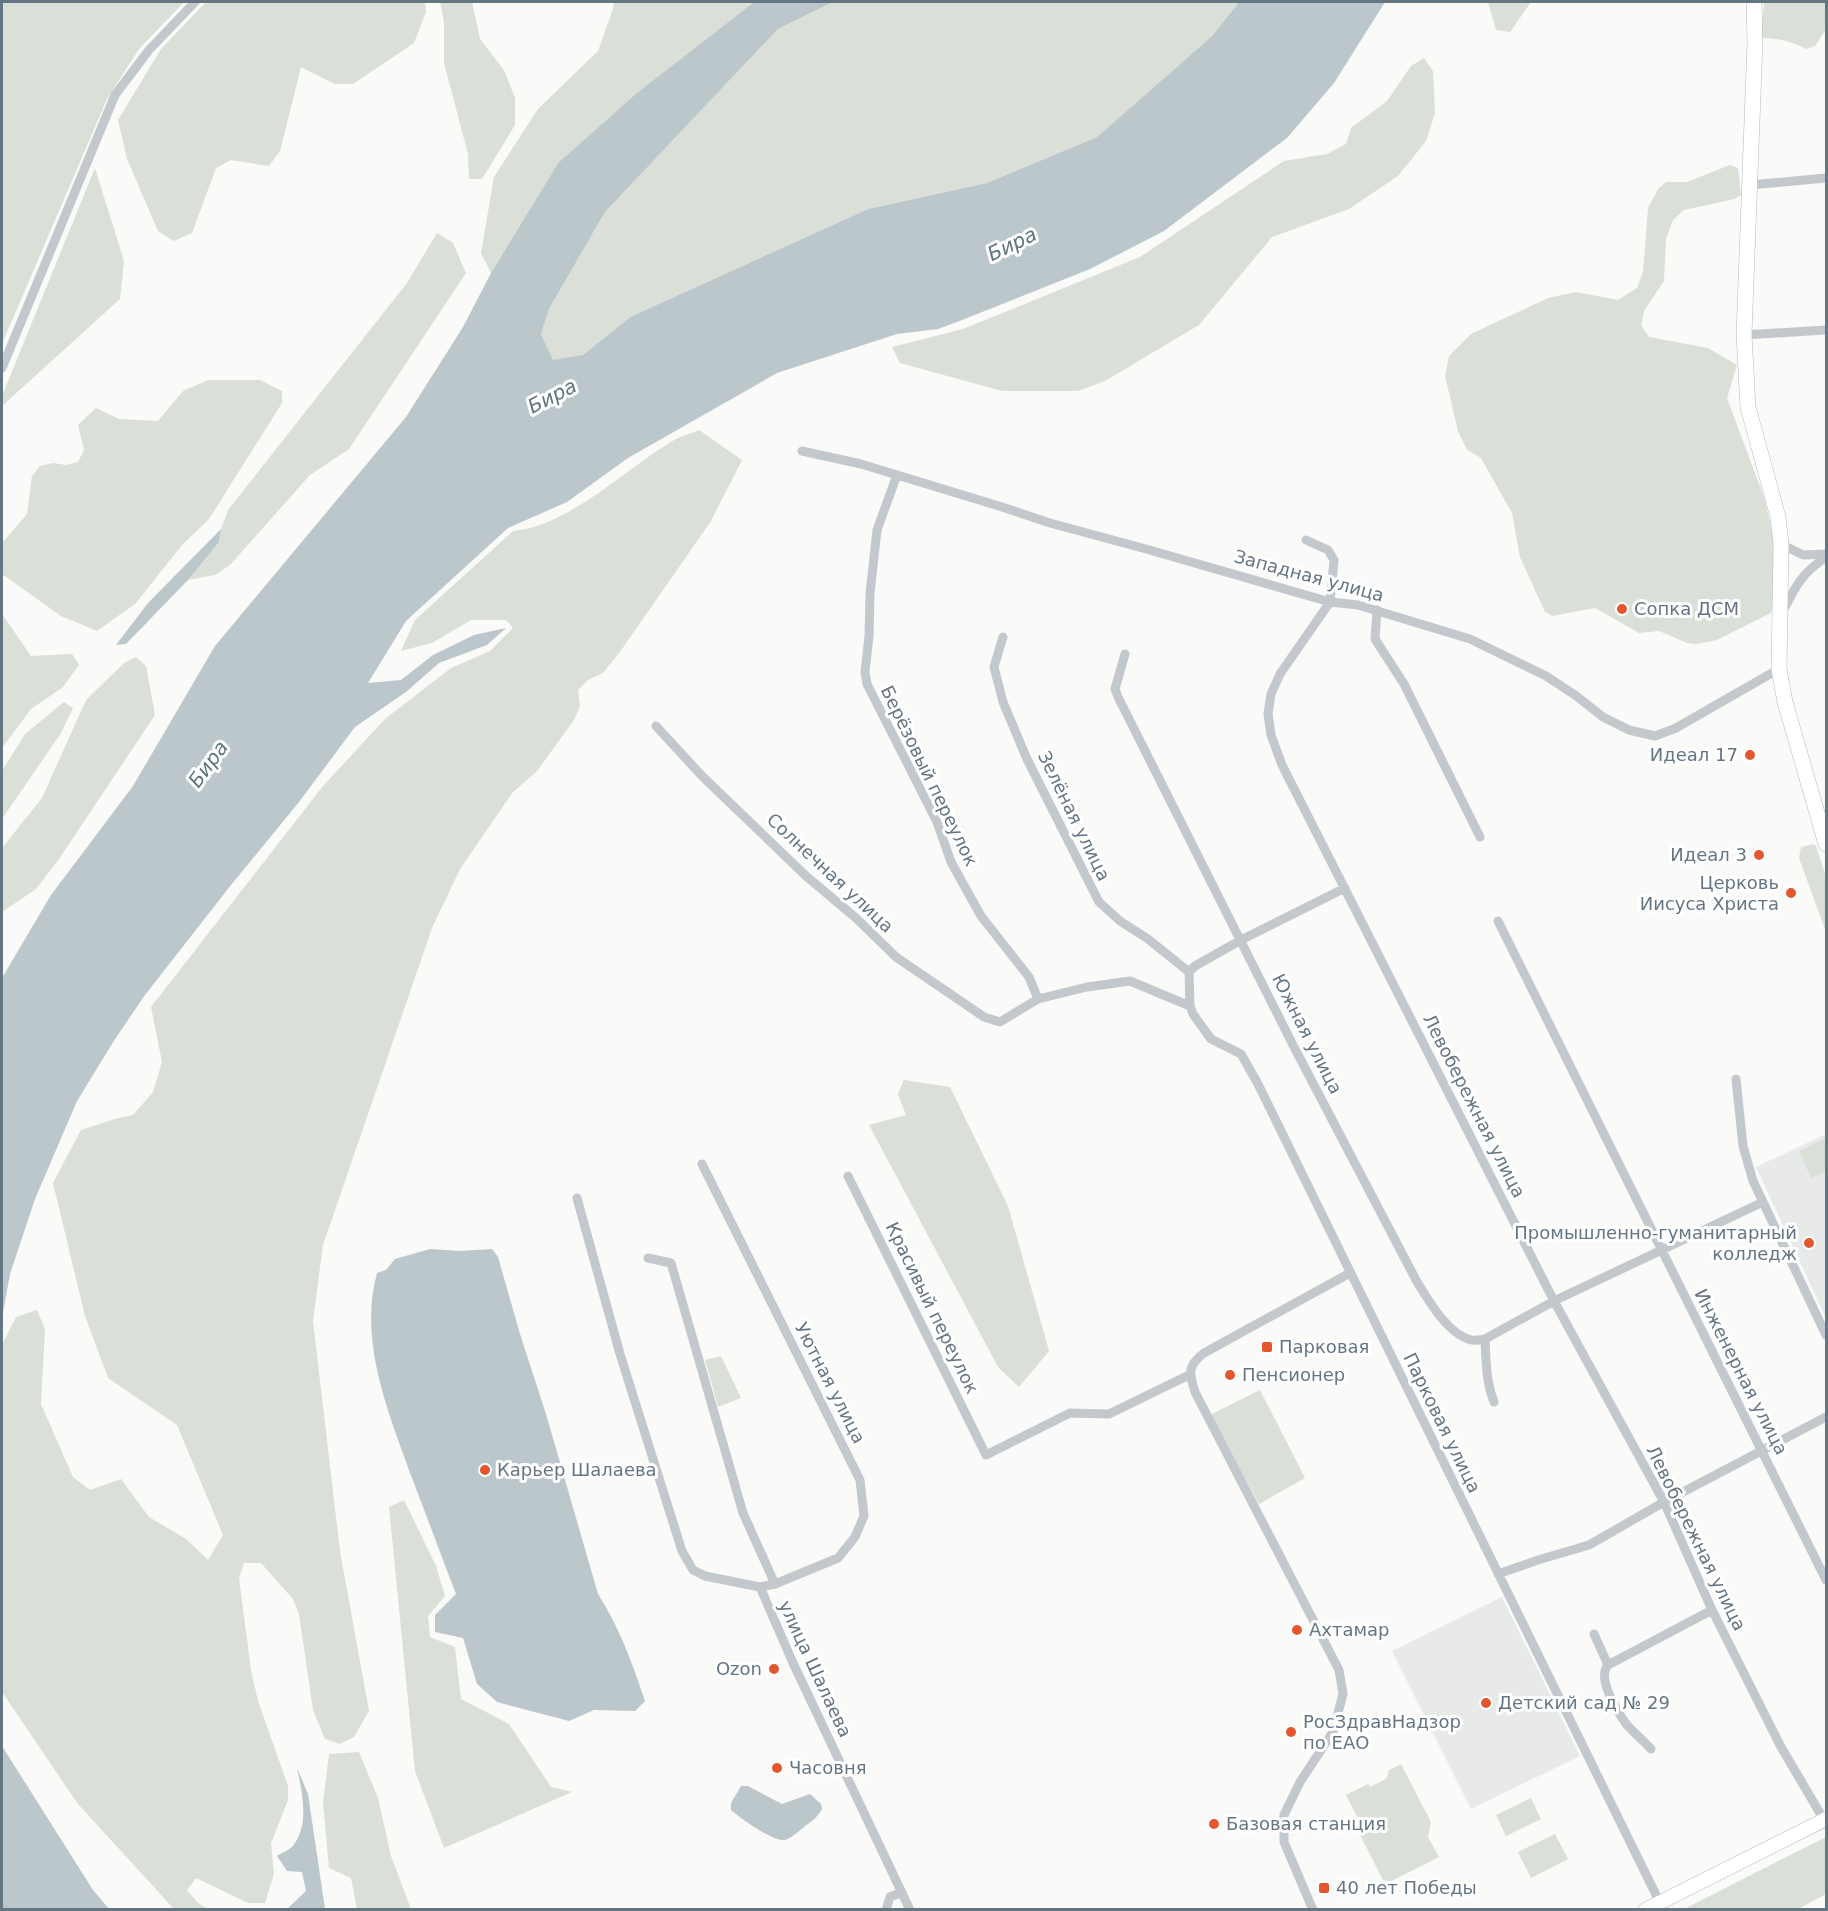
<svg xmlns="http://www.w3.org/2000/svg" width="1828" height="1911" font-family="'DejaVu Sans',sans-serif">
<style>
.built{fill:#e8e9e9}
.green{fill:#dadfd7}
.water{fill:#bbc7cb}
.lines{fill:none;stroke-linecap:round;stroke-linejoin:round}
.secondary-casing{stroke:#b3babf;stroke-width:15}
.primary-casing{stroke:#b5babe;stroke-width:16}
.street{stroke:#c3c8cc;stroke-width:9}
.secondary{stroke:#fff;stroke-width:14}
.primary{stroke:#fff;stroke-width:15}
.poi-dot{fill:#e4572e;stroke:#fff;stroke-width:2}
.labels{text-anchor:middle;stroke-width:6;stroke-linejoin:round;paint-order:stroke}
.street-label{font-size:18px;fill:#657683;stroke:#fff}
.poi-label{font-size:18px;fill:#657683;stroke:#fff;text-anchor:start}
.water-label{font-size:20px;font-style:italic;fill:#60757c;stroke:#fff}
</style>
<rect width="100%" height="100%" fill="#fafaf8"/>
<path class="built" d="M 1826,1134 L 1826,1318 L 1756,1167 Z
M 1502,1597 L 1580,1756 L 1471,1809 L 1392,1651 Z"/>
<path class="green" d="M 2,2 L 184,2 L 139,49 L 107,99 L 2,344 Z
M 206,2 L 425,2 L 426,12 L 414,43 L 353,84 L 335,84 L 301,67 L 280,151 L 269,166 L 231,160 L 216,168 L 192,233 L 174,241 L 158,231 L 127,159 L 118,120 L 161,49 Z
M 440,2 L 472,2 L 480,39 L 504,70 L 515,98 L 515,125 L 482,179 L 469,179 L 468,154 L 444,63 L 444,22 Z
M 614,2 L 754,2 L 638,92 L 558,163 L 491,273 L 481,253 L 494,177 L 538,109 L 598,51 L 612,12 Z
M 833,2 L 1239,2 L 1212,36 L 1097,137 L 987,183 L 868,209 L 630,317 L 583,355 L 553,361 L 541,334 L 549,309 L 605,212 L 778,29 Z
M 1488,2 L 1531,2 L 1510,32 L 1496,30 Z
M 1764,2 L 1826,2 L 1826,29 L 1815,46 L 1806,49 C 1791,41 1778,38 1761,38 Z
M 1424,58 L 1433,71 L 1435,113 L 1426,141 L 1398,176 L 1349,209 L 1272,237 L 1199,325 L 1105,381 L 1078,391 L 1002,391 L 900,363 L 892,347 L 963,329 L 1140,257 L 1284,161 L 1327,154 L 1346,144 L 1351,128 L 1387,101 L 1411,66 Z
M 1730,165 L 1738,168 L 1741,195 L 1734,199 L 1684,210 L 1673,220 L 1666,239 L 1664,281 L 1644,311 L 1641,325 L 1649,337 L 1708,348 L 1737,365 L 1727,398 L 1765,500 L 1779,563 L 1771,613 L 1717,640 L 1697,644 L 1687,643 L 1659,631 L 1639,633 L 1595,608 L 1552,616 L 1545,612 L 1520,557 L 1512,513 L 1481,458 L 1467,450 L 1458,431 L 1445,376 L 1449,356 L 1471,334 L 1548,298 L 1576,292 L 1618,300 L 1637,288 L 1643,272 L 1648,208 L 1658,189 L 1666,182 L 1687,182 Z
M 95,168 L 124,261 L 120,299 L 2,406 L 2,396 Z
M 437,233 L 453,243 L 466,273 L 349,449 L 310,475 L 230,565 L 215,575 L 188,580 L 219,542 L 221,529 L 228,510 L 407,283 Z
M 208,380 L 260,380 L 282,391 L 282,403 L 209,519 L 182,545 L 135,604 L 97,631 L 61,616 L 2,574 L 2,543 L 27,514 L 32,476 L 40,466 L 53,463 L 66,465 L 78,462 L 84,450 L 78,425 L 96,408 L 119,419 L 158,421 L 183,391 Z
M 699,430 L 742,460 L 711,521 L 622,649 L 603,673 L 588,680 L 578,690 L 580,706 L 574,720 L 537,771 L 513,792 L 460,869 L 432,928 L 323,1245 L 313,1321 L 340,1551 L 369,1711 L 354,1737 L 340,1744 L 325,1739 L 313,1710 L 299,1614 L 293,1599 L 261,1563 L 244,1563 L 239,1578 L 251,1670 L 258,1701 L 288,1786 L 288,1800 L 271,1843 L 274,1874 L 265,1903 L 248,1903 L 196,1878 L 187,1890 L 197,1902 L 207,1909 L 174,1909 L 78,1804 L 2,1692 L 2,1345 L 16,1317 L 37,1310 L 45,1329 L 41,1404 L 73,1477 L 90,1490 L 121,1479 L 149,1517 L 186,1539 L 208,1560 L 223,1535 L 177,1425 L 108,1378 L 85,1316 L 53,1183 L 81,1130 L 118,1118 L 133,1115 L 153,1092 L 162,1062 L 151,1007 L 323,786 L 385,719 L 451,668 L 490,651 L 513,628 L 506,620 L 471,620 L 432,643 L 401,651 L 415,620 L 513,531 C 566,527 624,471 669,443 C 678,437 689,434 699,430 Z
M 2,614 L 31,656 L 72,654 L 79,665 L 63,687 L 31,709 L 2,748 Z
M 136,657 L 146,666 L 155,715 L 59,859 L 36,889 L 2,912 L 2,848 L 42,798 L 86,700 L 124,663 Z
M 64,702 L 73,708 L 61,733 L 2,819 L 2,771 L 25,734 Z
M 1814,844 L 1816,846 L 1826,877 L 1826,932 L 1799,858 L 1801,847 Z
M 904,1080 L 950,1087 L 1008,1206 L 1049,1351 L 1019,1387 L 998,1367 L 869,1125 L 906,1115 L 898,1094 Z
M 1826,1138 L 1826,1171 L 1811,1178 L 1799,1151 Z
M 721,1356 L 741,1398 L 718,1407 L 705,1360 Z
M 1260,1390 L 1305,1478 L 1259,1504 L 1210,1415 Z
M 404,1500 L 436,1566 L 445,1596 L 428,1616 L 430,1637 L 455,1647 L 461,1699 L 509,1724 L 551,1787 L 572,1792 L 444,1848 L 415,1771 L 389,1507 Z
M 359,1752 L 378,1798 L 391,1856 L 411,1909 L 357,1909 L 351,1878 L 329,1868 L 323,1802 L 329,1754 Z
M 1401,1764 L 1431,1822 L 1428,1837 L 1439,1857 L 1389,1882 L 1383,1880 L 1359,1833 L 1362,1826 L 1346,1795 L 1368,1784 L 1370,1787 L 1386,1779 L 1389,1770 Z
M 1531,1798 L 1541,1819 L 1506,1836 L 1496,1815 Z
M 1555,1834 L 1568,1859 L 1531,1878 L 1518,1852 Z
M 1826,1837 L 1826,1894 L 1798,1909 L 1686,1908 Z"/>
<path class="water" d="M 754,2 L 833,2 L 778,29 L 605,212 L 549,309 L 541,334 L 553,360 L 583,355 L 630,317 L 868,209 L 987,183 L 1097,137 L 1212,36 L 1239,2 L 1385,2 L 1334,83 L 1287,138 L 1164,231 L 1090,269 L 957,322 L 938,329 L 897,334 L 777,373 L 628,458 L 567,502 L 508,528 L 406,621 L 368,683 L 401,680 L 433,655 L 474,635 L 506,628 L 487,645 L 439,663 L 406,692 L 355,727 L 299,802 L 231,885 L 145,995 L 115,1039 L 77,1101 L 35,1199 L 10,1274 L 2,1318 L 2,978 L 51,895 L 133,786 L 215,646 L 406,417 L 463,327 L 491,273 L 558,163 L 638,92 Z
M 221,529 L 219,542 L 188,580 L 126,644 L 116,645 L 148,603 Z
M 430,1249 L 459,1251 L 492,1249 L 498,1257 L 520,1334 L 546,1414 L 598,1594 C 620,1629 632,1662 645,1701 L 635,1711 L 594,1710 L 569,1721 L 497,1702 L 477,1684 L 463,1638 L 435,1632 L 435,1615 L 456,1594 C 441,1555 427,1517 412,1478 C 389,1414 358,1341 377,1273 L 386,1270 L 395,1259 Z
M 2,1746 L 93,1890 L 109,1909 L 2,1909 Z
M 297,1768 L 308,1794 L 325,1909 L 287,1909 L 306,1891 L 302,1872 L 287,1871 L 277,1856 C 282,1853 289,1850 293,1846 C 310,1824 302,1792 297,1768 Z
M 741,1786 L 748,1786 L 782,1804 L 810,1794 L 821,1804 L 822,1809 C 818,1817 812,1821 805,1826 C 800,1830 792,1838 785,1840 C 773,1842 740,1818 731,1810 L 731,1803 Z"/>
<g class="lines">
<defs>
<path id="secondary" d="M 1645,1910 L 1826,1819"/>
<path id="primary" d="M 1754,2 L 1755,41 L 1744,335 L 1748,407 L 1778,517 L 1781,544 L 1779,669 L 1785,702 L 1826,844"/>
</defs>
<use href="#secondary" class="secondary-casing"/>
<use href="#primary" class="primary-casing"/>
<path class="street" d="M 1750,185 L 1826,178
M 1744,335 L 1826,330
M 2,368 L 115,95 L 149,50 L 195,2
M 802,451 L 861,464 L 999,506 L 1050,523 L 1146,549 L 1330,602 L 1358,605 L 1470,639 L 1546,676 L 1575,695 L 1603,717 L 1629,730 L 1655,736 L 1676,728 L 1779,669
M 897,475 L 877,530 L 870,593 L 869,636 L 865,672 L 867,684 L 937,822 L 951,862 L 981,916 L 1029,977 L 1038,999
M 1306,540 L 1328,550 L 1334,560 L 1330,602 L 1280,674 L 1271,694 L 1268,714 L 1271,735 L 1282,765 L 1554,1301 L 1664,1502 L 1712,1610 L 1781,1747 L 1824,1820
M 1781,544 L 1803,555 L 1826,554
M 1377,610 L 1375,639 L 1404,684 L 1480,837
M 1782,613 C 1796,586 1800,575 1826,557
M 1003,637 L 994,667 L 1003,702 L 1027,759 L 1099,902 L 1120,921 L 1148,939 L 1189,972
M 1125,654 L 1115,689 L 1118,697 L 1294,1047 L 1416,1280 C 1427,1298 1447,1334 1471,1340 C 1475,1341 1480,1340 1485,1339 C 1486,1361 1486,1382 1494,1402
M 656,726 L 702,776 L 806,876 L 856,918 L 896,957 L 984,1017 L 1000,1022 L 1038,999 L 1087,987 L 1130,981 L 1190,1006
M 1498,921 L 1826,1580
M 1189,972 L 1190,1006 L 1193,1014 L 1211,1039 L 1241,1054 L 1258,1084 L 1660,1903
M 1189,972 L 1195,966 L 1241,940 L 1345,888
M 1736,1079 L 1743,1146 L 1753,1181 L 1826,1335
M 702,1164 L 860,1480 L 864,1516 L 855,1537 L 838,1558 L 775,1584
M 848,1176 L 986,1455 L 1070,1413 L 1109,1414 L 1189,1375
M 577,1198 L 620,1354 L 682,1551 L 693,1570 L 705,1576 L 760,1587
M 648,1258 L 671,1263 L 743,1513 L 775,1584 L 760,1587 L 793,1663 L 910,1910
M 1485,1339 L 1554,1301 L 1763,1202
M 1498,1574 L 1538,1560 L 1589,1545 L 1664,1502 L 1826,1417
M 1594,1634 L 1608,1665 C 1596,1678 1618,1713 1627,1725 C 1635,1734 1644,1741 1651,1749
M 1608,1665 L 1712,1610
M 886,1910 L 890,1897 L 902,1892
M 1313,1910 L 1284,1842 L 1284,1815 L 1300,1782 L 1333,1732 L 1343,1694 L 1339,1670 L 1195,1392 C 1189,1373 1187,1366 1204,1353 L 1350,1273"/>
<use href="#secondary" class="secondary"/>
<use href="#primary" class="primary"/>
</g>
<g class="poi-dot">
<circle cx="1622" cy="609" r="6"/>
<circle cx="1750" cy="755" r="6"/>
<circle cx="1759" cy="855" r="6"/>
<circle cx="1791" cy="893" r="6"/>
<circle cx="1809" cy="1243" r="6"/>
<rect x="1261" y="1341" width="12" height="12" rx="3"/>
<circle cx="1230" cy="1375" r="6"/>
<circle cx="485" cy="1470" r="6"/>
<circle cx="1297" cy="1630" r="6"/>
<circle cx="774" cy="1669" r="6"/>
<circle cx="1486" cy="1703" r="6"/>
<circle cx="1291" cy="1732" r="6"/>
<circle cx="777" cy="1768" r="6"/>
<circle cx="1214" cy="1824" r="6"/>
<rect x="1318" y="1882" width="12" height="12" rx="3"/>
</g>
<g class="labels">
<g class="street-label">
<text transform="translate(1309 576) rotate(15)" y="6">Западная улица</text>
<text transform="translate(929 776) rotate(64)" y="6">Берёзовый переулок</text>
<text transform="translate(1074 816) rotate(64)" y="6">Зелёная улица</text>
<text transform="translate(830 873) rotate(43)" y="6">Солнечная улица</text>
<text transform="translate(1307 1034) rotate(63)" y="6">Южная улица</text>
<text transform="translate(1474 1106) rotate(63)" y="6">Левобережная улица</text>
<text transform="translate(932 1308) rotate(64)" y="6">Красивый переулок</text>
<text transform="translate(1741 1372) rotate(63)" y="6">Инженерная улица</text>
<text transform="translate(830 1383) rotate(63)" y="6">Уютная улица</text>
<text transform="translate(1442 1423) rotate(64)" y="6">Парковая улица</text>
<text transform="translate(1696 1538) rotate(64)" y="6">Левобережная улица</text>
<text transform="translate(815 1669) rotate(65)" y="6">улица Шалаева</text>
</g>
<g class="poi-label">
<text x="1634" y="615">Сопка ДСМ</text>
<text x="1738" y="761" text-anchor="end">Идеал 17</text>
<text x="1747" y="861" text-anchor="end">Идеал 3</text>
<text x="1779" y="889" text-anchor="end">Церковь<tspan x="1779" dy="21">Иисуса Христа</tspan></text>
<text x="1797" y="1239" text-anchor="end">Промышленно-гуманитарный<tspan x="1797" dy="21">колледж</tspan></text>
<text x="1279" y="1353">Парковая</text>
<text x="1242" y="1381">Пенсионер</text>
<text x="497" y="1476">Карьер Шалаева</text>
<text x="1309" y="1636">Ахтамар</text>
<text x="762" y="1675" text-anchor="end">Ozon</text>
<text x="1498" y="1709">Детский сад № 29</text>
<text x="1303" y="1728">РосЗдравНадзор<tspan x="1303" dy="21">по ЕАО</tspan></text>
<text x="789" y="1774">Часовня</text>
<text x="1226" y="1830">Базовая станция</text>
<text x="1336" y="1894">40 лет Победы</text>
</g>
<g class="water-label">
<text transform="translate(1012 244) rotate(-26)" y="7">Бира</text>
<text transform="translate(552 396) rotate(-27)" y="7">Бира</text>
<text transform="translate(208 764) rotate(-54)" y="7">Бира</text>
</g>
</g>
<rect width="1828" height="1911" fill="none" stroke="#657683" stroke-width="6"/>
</svg>
